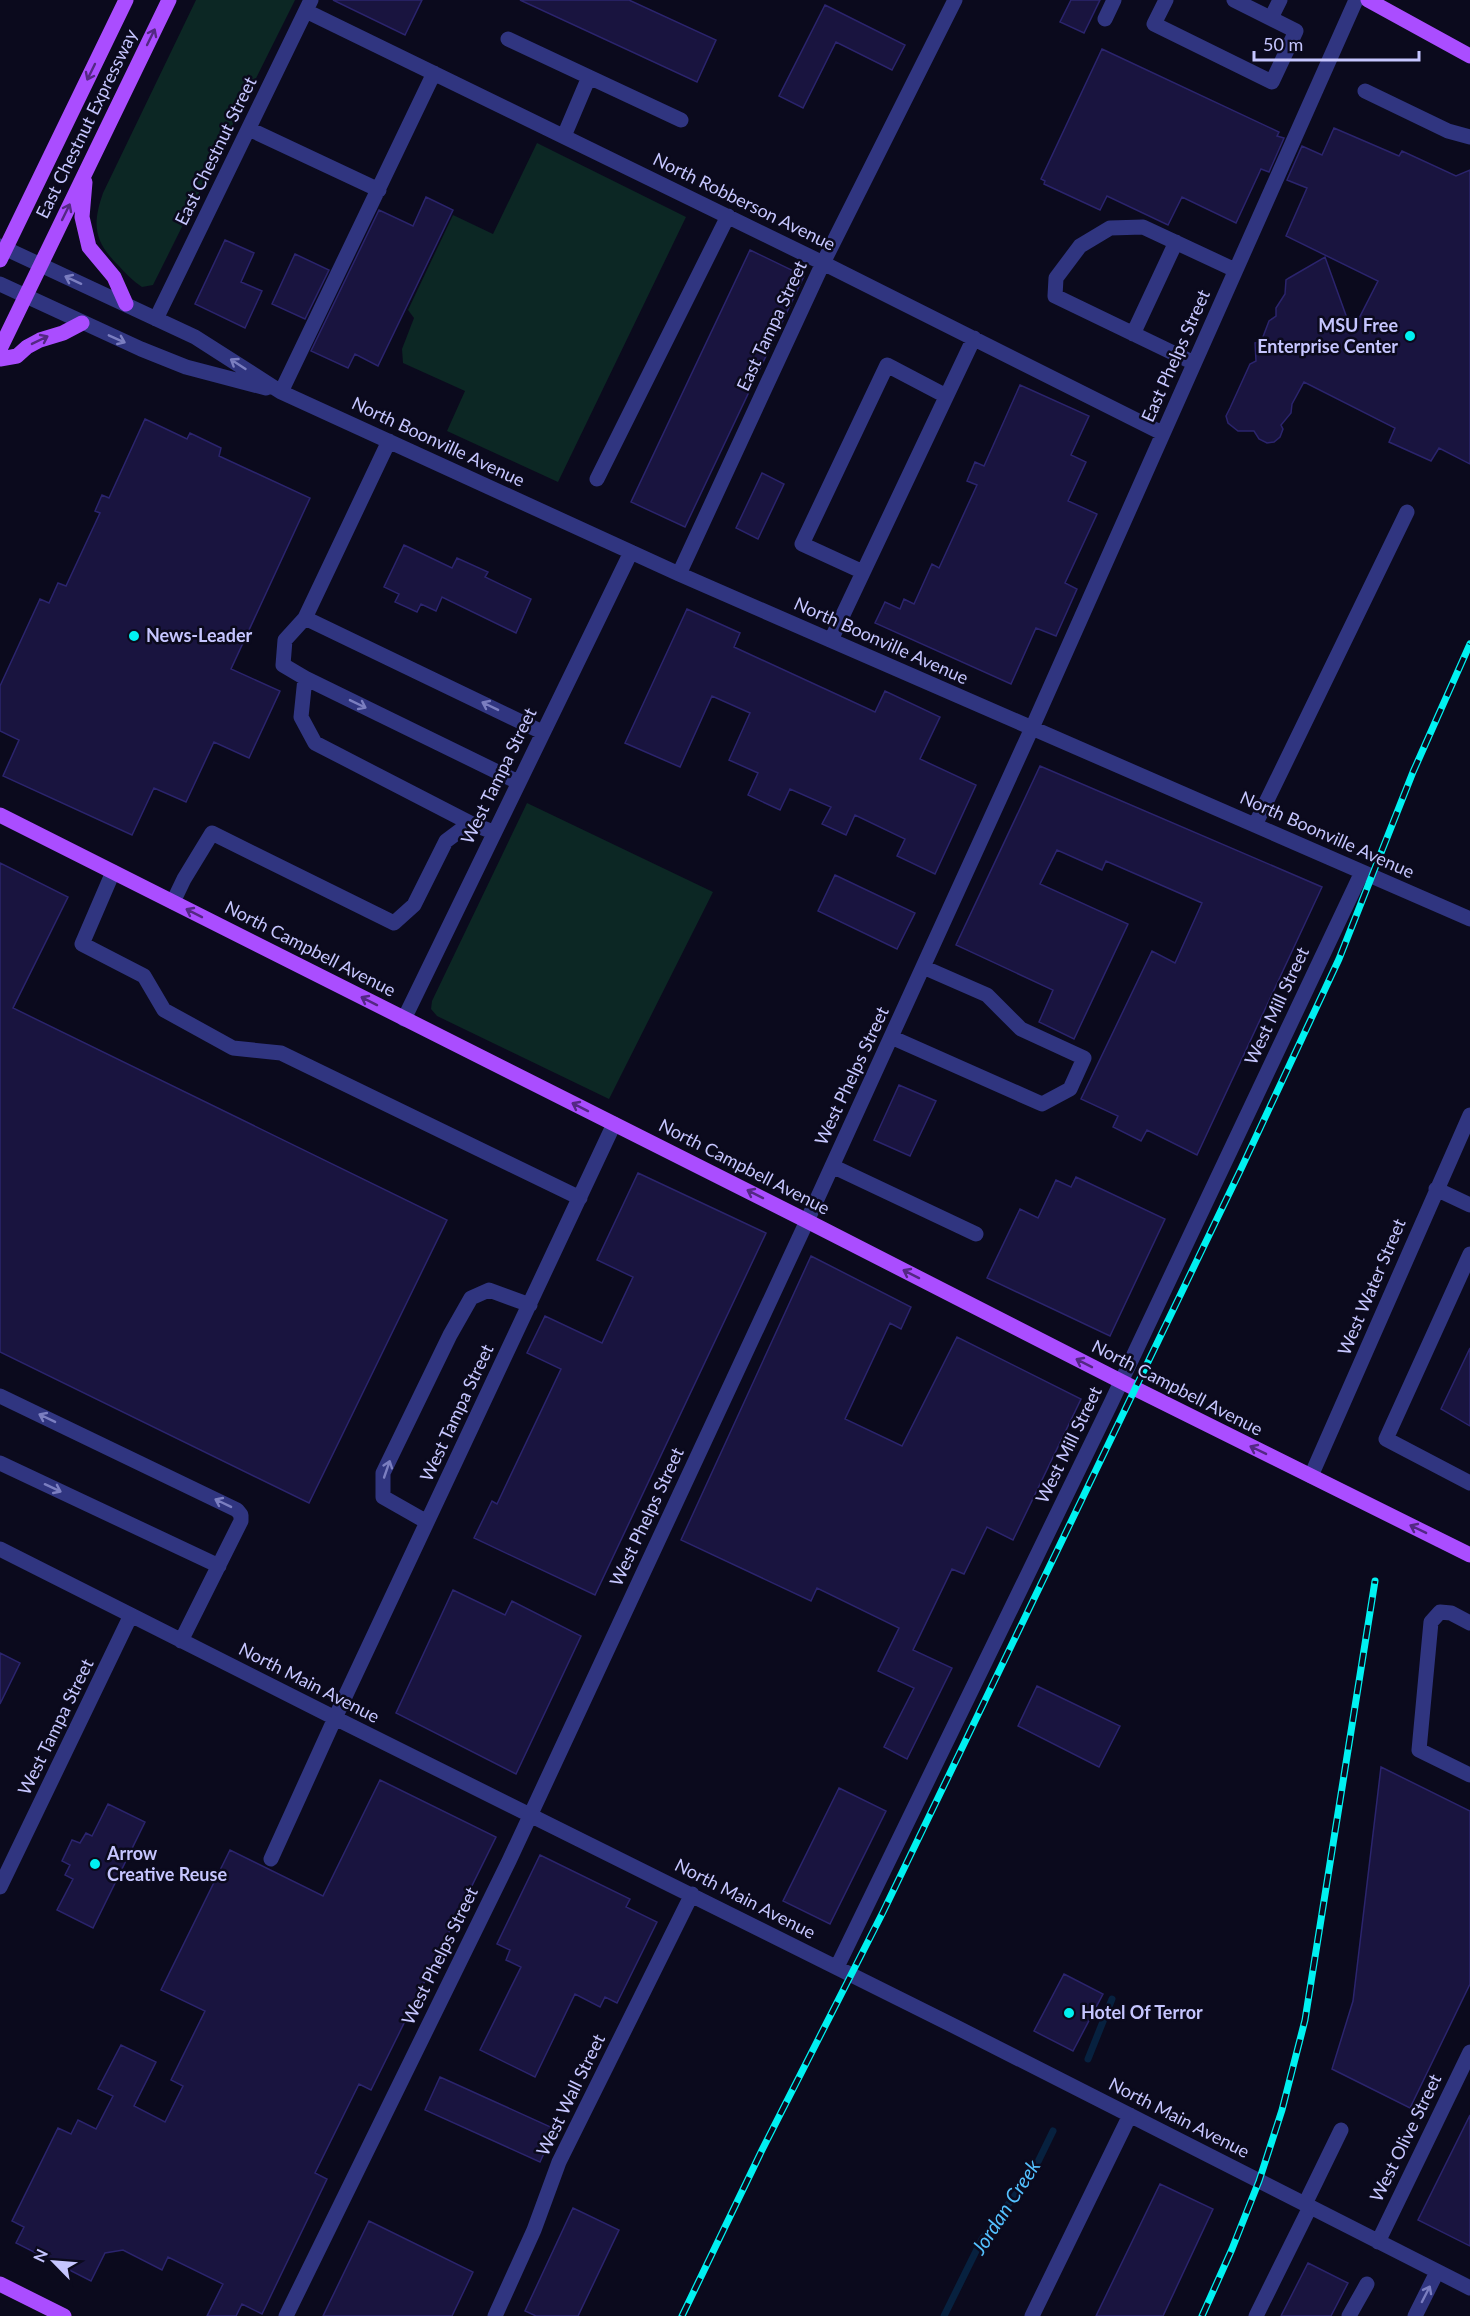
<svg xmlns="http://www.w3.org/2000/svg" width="1470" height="2316" font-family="Lato,sans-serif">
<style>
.green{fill:#0c2724}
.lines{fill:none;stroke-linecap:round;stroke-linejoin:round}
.stream{stroke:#07213f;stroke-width:7}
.building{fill:#19143f;stroke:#2b246d;stroke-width:1.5}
.minor{stroke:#303580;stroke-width:15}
.major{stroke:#aa4dff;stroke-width:15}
.rail-casing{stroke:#00f1f1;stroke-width:7}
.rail{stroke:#0b0a1d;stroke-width:4.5;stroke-dasharray:14;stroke-linecap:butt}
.oneway{stroke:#532883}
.oneway2{stroke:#7b7ec0}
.poi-dot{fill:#00f1f1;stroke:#0b0a1d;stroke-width:2}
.labels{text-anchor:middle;stroke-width:5;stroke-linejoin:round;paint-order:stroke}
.street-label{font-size:18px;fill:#c6c6ff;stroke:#0b0a1d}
.poi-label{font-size:18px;font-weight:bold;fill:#c6c6ff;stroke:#0b0a1d;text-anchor:start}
.water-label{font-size:20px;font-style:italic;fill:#54c1ff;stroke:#0b0a1d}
</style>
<rect width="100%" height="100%" fill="#0b0a1d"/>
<path class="green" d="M 196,0 L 295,0 L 153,285 L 142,287 C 133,281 125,273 118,265 C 94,241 92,225 103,193 Z
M 537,143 L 686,217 L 558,482 L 447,431 L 465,391 L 403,363 L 402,349 L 414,318 L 408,310 L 453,215 L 493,234 Z
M 527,803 L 713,892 L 609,1099 L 437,1016 L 431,1009 L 432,1001 Z"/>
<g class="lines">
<path class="stream" d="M 1088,2059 L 1112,1999
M 944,2316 L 982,2239 L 1034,2170 L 1053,2131"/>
</g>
<path class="building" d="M 333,0 L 422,0 L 405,35 Z
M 520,0 L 629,0 L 716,40 L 697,82 Z
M 1071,0 L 1100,0 L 1084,33 L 1060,22 Z
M 825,5 L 905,45 L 892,70 L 836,42 L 803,108 L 779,96 Z
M 1102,49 L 1279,132 L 1277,136 L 1284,138 L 1269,172 L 1261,169 L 1236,223 L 1182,197 L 1168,225 L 1107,196 L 1100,210 L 1044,184 L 1045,181 L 1041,179 Z
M 1334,128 L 1399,156 L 1402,151 L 1456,176 L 1470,170 L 1470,464 L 1439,448 L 1431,461 L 1389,442 L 1395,428 L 1304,382 L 1292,404 L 1291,413 L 1281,425 L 1283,429 L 1280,437 L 1274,442 L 1267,443 L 1259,439 L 1254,431 L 1238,431 L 1228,423 L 1226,416 L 1230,408 L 1250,364 L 1256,361 L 1255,343 L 1261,342 L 1269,321 L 1276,316 L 1276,308 L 1285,294 L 1286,280 L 1289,278 L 1325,257 L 1352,332 L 1378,281 L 1286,236 L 1307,188 L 1287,180 L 1302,146 L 1322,155 Z
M 426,197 L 453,210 L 378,366 L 355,354 L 348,368 L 311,351 L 379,210 L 413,226 Z
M 225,240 L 254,253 L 241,282 L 262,291 L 245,328 L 195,304 Z
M 750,250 L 804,276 L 685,527 L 631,502 Z
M 295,254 L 329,270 L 305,319 L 272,304 Z
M 1020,385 L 1089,416 L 1071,455 L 1086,462 L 1068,501 L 1097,514 L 1065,583 L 1077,589 L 1056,636 L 1036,628 L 1011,684 L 875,623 L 885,602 L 900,609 L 904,599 L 914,604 L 932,564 L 939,568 L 977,485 L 967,481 L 975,462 L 984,466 Z
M 145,419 L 187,439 L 190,433 L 221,448 L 219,456 L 310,498 L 231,669 L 280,691 L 249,758 L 214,742 L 186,802 L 154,788 L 132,835 L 3,776 L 19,740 L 0,731 L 0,686 L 40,599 L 49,603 L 58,583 L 66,586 L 100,513 L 95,511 L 102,495 L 109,498 Z
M 762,473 L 784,484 L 758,539 L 736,528 Z
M 404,545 L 452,568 L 457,558 L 488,572 L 485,577 L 531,599 L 516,633 L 442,597 L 436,611 L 421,604 L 417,612 L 395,602 L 399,594 L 384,587 Z
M 687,609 L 740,633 L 734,647 L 875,712 L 885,691 L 940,717 L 920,759 L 976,785 L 935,874 L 897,856 L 905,839 L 855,815 L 846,835 L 822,824 L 831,807 L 790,789 L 780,810 L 748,795 L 758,773 L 729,760 L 750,713 L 712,696 L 680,767 L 625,743 Z
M 1040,766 L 1322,887 L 1197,1155 L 1147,1130 L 1141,1141 L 1113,1127 L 1118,1116 L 1081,1099 L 1152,951 L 1175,963 L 1202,903 L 1106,861 L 1102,870 L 1057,850 L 1040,884 L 1128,924 L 1074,1039 L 1039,1022 L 1053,990 L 956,945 Z
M 0,863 L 68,897 L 13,1008 L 447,1220 L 309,1503 L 0,1352 Z
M 835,875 L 915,913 L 897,949 L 818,911 Z
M 899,1085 L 936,1101 L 910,1156 L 874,1140 Z
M 638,1173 L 766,1233 L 595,1595 L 474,1538 L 492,1501 L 497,1504 L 561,1369 L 527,1353 L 545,1316 L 602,1343 L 633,1277 L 597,1260 Z
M 1076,1177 L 1165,1219 L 1110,1336 L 987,1278 L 1020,1209 L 1038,1218 L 1056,1180 L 1071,1187 Z
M 811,1256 L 911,1307 L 901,1329 L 890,1323 L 845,1419 L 902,1446 L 957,1337 L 1081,1399 L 1013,1540 L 987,1527 L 964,1574 L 952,1569 L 913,1650 L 952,1668 L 907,1759 L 884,1747 L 914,1688 L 878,1671 L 899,1628 L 817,1588 L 811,1601 L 681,1540 Z
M 1470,1348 L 1470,1426 L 1441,1409 Z
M 453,1590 L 505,1615 L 512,1601 L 581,1636 L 516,1774 L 396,1713 Z
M 0,1653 L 20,1663 L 0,1704 Z
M 1037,1686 L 1120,1726 L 1099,1767 L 1018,1726 Z
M 1381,1767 L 1470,1811 L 1470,1984 L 1410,2108 L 1332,2069 L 1353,2001 Z
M 380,1780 L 496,1837 L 371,2090 L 359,2084 L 315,2173 L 327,2179 L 262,2314 L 242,2304 L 236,2316 L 207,2316 L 223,2284 L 168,2257 L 162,2270 L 123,2250 L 105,2253 L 91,2281 L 16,2243 L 24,2227 L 12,2221 L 58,2128 L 71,2134 L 78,2120 L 96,2129 L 113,2096 L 98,2089 L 121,2045 L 156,2062 L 134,2106 L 165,2122 L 183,2086 L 171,2080 L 205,2011 L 161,1990 L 230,1850 L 323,1896 Z
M 839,1788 L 886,1811 L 830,1924 L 783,1901 Z
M 108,1804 L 145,1822 L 93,1928 L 57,1910 L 73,1879 L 65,1875 L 70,1865 L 62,1861 L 72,1840 L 80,1843 L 86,1833 L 92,1836 Z
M 540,1855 L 630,1899 L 626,1907 L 657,1922 L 617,2003 L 605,1997 L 600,2007 L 575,1994 L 535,2077 L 480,2050 L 521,1967 L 506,1960 L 510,1950 L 497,1944 Z
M 1064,1974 L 1103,1994 L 1073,2051 L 1034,2031 Z
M 440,2077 L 555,2129 L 540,2162 L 425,2110 Z
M 1470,2115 L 1470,2246 L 1418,2220 Z
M 1160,2184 L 1213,2209 L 1163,2316 L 1096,2316 Z
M 573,2208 L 619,2230 L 578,2316 L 536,2316 L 525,2311 Z
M 369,2221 L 473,2272 L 452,2316 L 323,2316 Z
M 1308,2263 L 1348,2283 L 1331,2316 L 1281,2316 Z"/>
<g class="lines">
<path class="minor" d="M 1166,0 L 1154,24 L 1272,82 L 1296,31 L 1234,0
M 306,11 L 823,263 L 1162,433
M 1271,18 L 1280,0
M 1105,19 L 1114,0
M 508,39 L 589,77 L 564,136
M 589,77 L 681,120
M 1365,91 L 1448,131 L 1470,137
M 249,129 L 379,190
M 0,246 L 195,337 L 281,392 L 679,574 L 1470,919
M 0,284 L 141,349 L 186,367 L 266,388
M 156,319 L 311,0
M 1133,334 L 1176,242
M 1194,363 L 1055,296 L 1056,278 L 1080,246 L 1110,228 L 1143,227 L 1235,270
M 281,392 L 434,73
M 597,479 L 728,216
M 863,572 L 802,544 L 887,365 L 946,396
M 679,574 L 823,263 L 955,0
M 305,618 L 389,441
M 831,640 L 974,338
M 305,678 L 301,717 L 315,743 L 470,823
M 518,782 L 305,678 L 283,665 L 285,640 L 305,618 L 542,732
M 1255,825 L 1407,512
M 113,872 L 82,944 L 144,976 L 164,1010 L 233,1048 L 281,1053 L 580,1198
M 173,902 L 184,879 L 212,833 L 394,923 L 414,905 L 446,841 L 470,823 L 493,832
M 404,1019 L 631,552
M 891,1037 L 1042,1104 L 1070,1089 L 1084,1058 L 1021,1029 L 987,995 L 923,967
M 832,1166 L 976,1234
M 1436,1189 L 1470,1205
M 1470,1254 L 1386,1439 L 1470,1483
M 0,1396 L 237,1510 L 241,1515 L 241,1521 L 181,1641
M 0,1463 L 219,1566
M 1311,1476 L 1470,1115
M 427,1522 L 383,1497 L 383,1473 L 450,1335 L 471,1298 L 489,1290 L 530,1305
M 0,1549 L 335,1718 L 958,2028 L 1470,2288
M 1470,1623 L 1451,1613 L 1440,1612 L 1431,1622 L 1419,1750 L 1470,1775
M 271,1859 L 335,1718 L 614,1124
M 0,1887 L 131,1615
M 837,1967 L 1111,1403 L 1362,872
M 1305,2204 L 1341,2130
M 1378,2242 L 1470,2052
M 286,2316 L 509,1861 L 807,1221 L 1032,728 L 1356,0
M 495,2316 L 534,2230 L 559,2162 L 692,1894
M 1032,2316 L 1130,2115
M 1256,2316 L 1310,2207
M 1349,2316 L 1367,2284
M 1415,2316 L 1437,2272"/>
<path class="major" d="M 1368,0 L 1470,56
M 85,182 L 82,217 L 89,247 L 114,277 L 126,304
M 0,260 L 126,0
M 0,349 L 169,0
M 0,359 L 17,356 L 27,347 L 40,340 L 63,333 L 82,323
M 0,815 L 807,1221 L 1136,1389 L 1470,1555
M 0,2284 L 64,2316"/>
<defs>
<path id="rail" d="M 682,2316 L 762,2150 L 883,1912 L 1240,1171 L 1339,959 L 1413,772 L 1470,644
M 1202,2316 L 1232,2249 L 1259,2181 L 1282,2110 L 1305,2020 L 1375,1581"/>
</defs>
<use href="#rail" class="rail-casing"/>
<use href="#rail" class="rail"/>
</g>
<defs><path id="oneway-shaft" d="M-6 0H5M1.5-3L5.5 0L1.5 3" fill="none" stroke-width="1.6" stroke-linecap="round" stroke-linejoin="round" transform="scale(1.5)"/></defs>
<g class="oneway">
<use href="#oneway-shaft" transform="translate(151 37) rotate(-64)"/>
<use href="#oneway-shaft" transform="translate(91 72) rotate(116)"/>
<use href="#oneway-shaft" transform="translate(66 212) rotate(-64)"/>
<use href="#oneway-shaft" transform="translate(40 340) rotate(-26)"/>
<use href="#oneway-shaft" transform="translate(194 913) rotate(-153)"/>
<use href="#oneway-shaft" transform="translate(369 1001) rotate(-153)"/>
<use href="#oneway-shaft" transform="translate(580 1107) rotate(-153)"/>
<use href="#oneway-shaft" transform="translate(755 1194) rotate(-153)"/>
<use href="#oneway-shaft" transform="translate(911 1274) rotate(-153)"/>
<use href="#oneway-shaft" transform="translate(1084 1363) rotate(-153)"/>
<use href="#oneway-shaft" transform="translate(1258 1450) rotate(-154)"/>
<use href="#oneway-shaft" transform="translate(1418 1529) rotate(-154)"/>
</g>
<g class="oneway2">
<use href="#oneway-shaft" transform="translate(73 280) rotate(-155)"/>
<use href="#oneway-shaft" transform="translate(117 339) rotate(24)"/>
<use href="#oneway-shaft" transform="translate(238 364) rotate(-147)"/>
<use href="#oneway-shaft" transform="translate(358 704) rotate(26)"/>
<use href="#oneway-shaft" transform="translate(490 706) rotate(-154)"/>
<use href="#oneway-shaft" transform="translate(47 1418) rotate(-154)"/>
<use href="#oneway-shaft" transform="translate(387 1469) rotate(-71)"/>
<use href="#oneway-shaft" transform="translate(53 1488) rotate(25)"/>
<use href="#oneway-shaft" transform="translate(223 1503) rotate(-154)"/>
<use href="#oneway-shaft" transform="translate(1426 2294) rotate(-63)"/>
</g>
<g class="poi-dot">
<circle cx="1410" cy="336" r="6"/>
<circle cx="134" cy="636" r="6"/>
<circle cx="95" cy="1864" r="6"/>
<circle cx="1069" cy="2013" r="6"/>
</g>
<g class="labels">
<g class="street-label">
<text transform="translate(87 124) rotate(-64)" y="6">East Chestnut Expressway</text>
<text transform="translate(216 151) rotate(-64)" y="6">East Chestnut Street</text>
<text transform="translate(744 202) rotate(26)" y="6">North Robberson Avenue</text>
<text transform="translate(772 326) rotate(-65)" y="6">East Tampa Street</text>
<text transform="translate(1176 356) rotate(-66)" y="6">East Phelps Street</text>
<text transform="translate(438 442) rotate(25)" y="6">North Boonville Avenue</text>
<text transform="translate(881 641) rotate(24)" y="6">North Boonville Avenue</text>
<text transform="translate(499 776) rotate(-64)" y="6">West Tampa Street</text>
<text transform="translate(1327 835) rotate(24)" y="6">North Boonville Avenue</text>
<text transform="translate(310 949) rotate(27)" y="6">North Campbell Avenue</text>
<text transform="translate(1277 1006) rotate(-65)" y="6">West Mill Street</text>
<text transform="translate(852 1076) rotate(-65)" y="6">West Phelps Street</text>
<text transform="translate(744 1167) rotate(27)" y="6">North Campbell Avenue</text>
<text transform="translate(1372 1287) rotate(-67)" y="6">West Water Street</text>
<text transform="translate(1177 1388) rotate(27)" y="6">North Campbell Avenue</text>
<text transform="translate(457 1413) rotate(-65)" y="6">West Tampa Street</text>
<text transform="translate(1069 1445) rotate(-64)" y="6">West Mill Street</text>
<text transform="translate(647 1517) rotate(-65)" y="6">West Phelps Street</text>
<text transform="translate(309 1683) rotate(27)" y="6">North Main Avenue</text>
<text transform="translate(56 1727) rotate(-64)" y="6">West Tampa Street</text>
<text transform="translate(745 1899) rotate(27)" y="6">North Main Avenue</text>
<text transform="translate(440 1956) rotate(-64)" y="6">West Phelps Street</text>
<text transform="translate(571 2095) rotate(-64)" y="6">West Wall Street</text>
<text transform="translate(1179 2118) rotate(27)" y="6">North Main Avenue</text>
<text transform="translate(1406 2138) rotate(-64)" y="6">West Olive Street</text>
</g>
<g class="poi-label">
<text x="1398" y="332" text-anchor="end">MSU Free<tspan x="1398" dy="21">Enterprise Center</tspan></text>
<text x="146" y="642">News-Leader</text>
<text x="107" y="1860">Arrow<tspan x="107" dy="21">Creative Reuse</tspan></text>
<text x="1081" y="2019">Hotel Of Terror</text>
</g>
<g class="water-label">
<text transform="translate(1006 2207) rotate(-57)" y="7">Jordan Creek</text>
</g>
</g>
<g transform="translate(54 2262) rotate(295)" stroke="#0b0a1d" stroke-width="4.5" paint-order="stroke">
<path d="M0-4.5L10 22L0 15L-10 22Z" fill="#c6c6ff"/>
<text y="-9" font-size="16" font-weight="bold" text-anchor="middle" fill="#c6c6ff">N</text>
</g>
<path d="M1254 51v9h165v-9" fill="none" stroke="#c6c6ff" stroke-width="3"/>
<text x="1263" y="51" font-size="18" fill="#c6c6ff" stroke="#0b0a1d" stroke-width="4.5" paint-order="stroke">50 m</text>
</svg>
